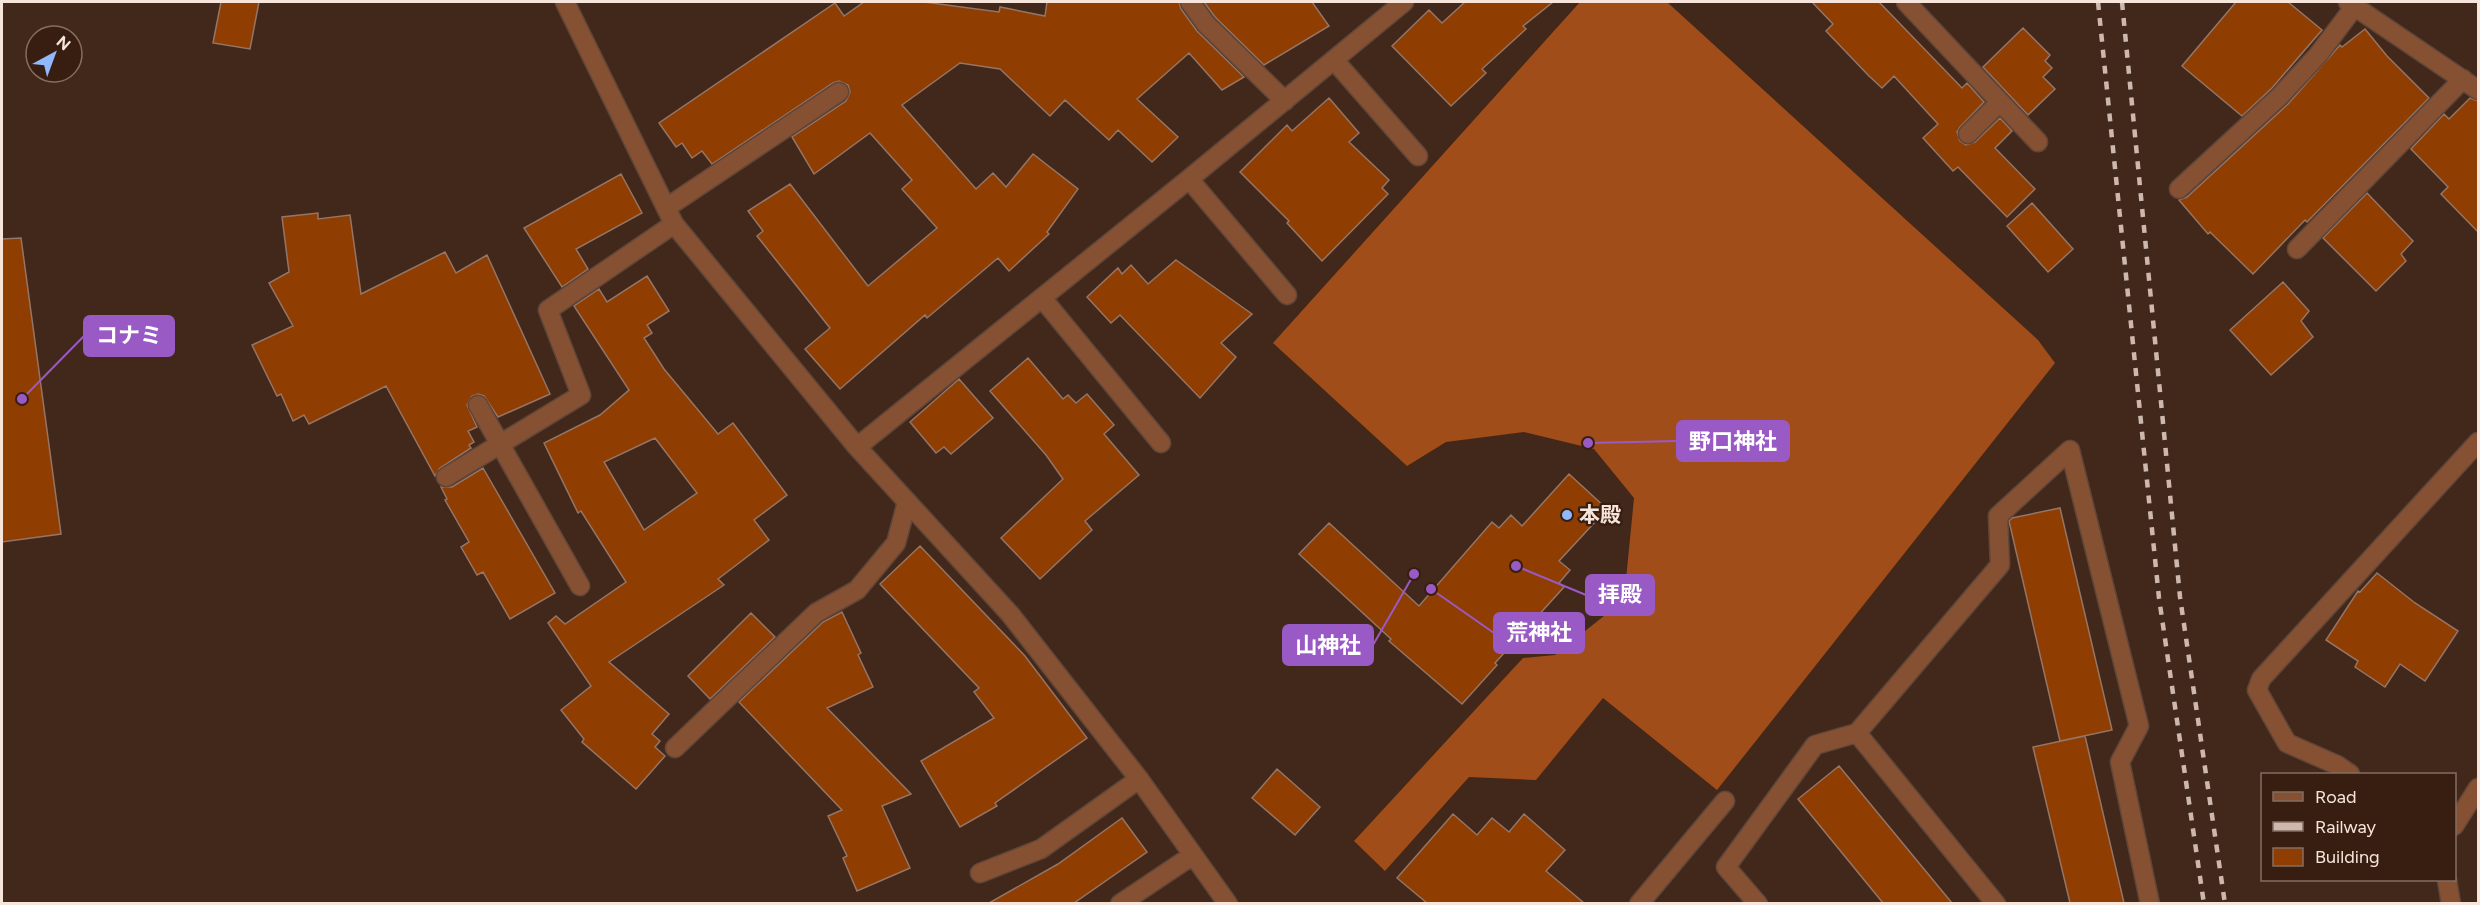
<svg xmlns="http://www.w3.org/2000/svg" width="2480" height="905" font-family="Figtree,'Noto Sans JP',sans-serif">
<style>
.forest{fill:#a04d1a}
.building{fill:#8f3d00;stroke:#957566;stroke-width:1.5;fill-rule:evenodd}
.lines{fill:none;stroke-linecap:round;stroke-linejoin:round}
.service-casing{stroke:#5f4639;stroke-width:21}
.minor-casing{stroke:#5f4639;stroke-width:21}
.service{stroke:#865033;stroke-width:18}
.minor{stroke:#865033;stroke-width:18}
.rail{stroke:#ccb8ae;stroke-width:4.5;stroke-dasharray:8 8;stroke-linecap:butt}
.poi-dot{fill:#90b8fd;stroke:#371e10;stroke-width:2}
.labels{text-anchor:middle;stroke-width:4.5;stroke-linejoin:round;paint-order:stroke}
.poi-label{font-size:21px;font-weight:bold;fill:#f7e5dc;stroke:#371e10;text-anchor:start}
.leader{fill:none;stroke:#9a5ac6;stroke-width:2}
.callout-dot{fill:#9a5ac6;stroke:#371e10;stroke-width:2}
.callout{fill:#9a5ac6;stroke:#9a5ac6;stroke-width:2}
.callout-label{font-size:22px;text-anchor:middle;font-weight:bold;fill:#fff}
</style>
<rect width="100%" height="100%" fill="#42281a"/>
<path class="forest" d="M 1580,2 L 1667,2 L 2038,340 L 2055,363 L 1717,790 L 1603,698 L 1536,780 L 1469,777 L 1385,871 L 1354,841 L 1523,658 L 1555,655 L 1624,600 L 1634,498 L 1594,449 L 1524,432 L 1446,442 L 1407,466 L 1273,343 Z"/>
<path class="building" d="M 221,2 L 259,2 L 250,49 L 213,43 Z
M 864,2 L 924,2 L 999,12 L 1000,7 L 1045,16 L 1047,2 L 1179,2 L 1181,9 L 1197,31 L 1244,77 L 1222,90 L 1189,53 L 1137,99 L 1178,137 L 1152,162 L 1118,130 L 1109,140 L 1065,100 L 1050,116 L 1000,69 L 960,63 L 902,105 L 976,189 L 993,173 L 1006,187 L 1033,154 L 1078,189 L 1047,232 L 1049,234 L 1009,271 L 998,258 L 927,318 L 925,315 L 840,389 L 805,349 L 830,328 L 757,236 L 763,231 L 748,211 L 790,184 L 868,286 L 937,228 L 902,189 L 912,180 L 870,133 L 814,174 L 792,137 L 846,101 L 850,92 L 848,85 L 839,81 L 833,83 L 712,164 L 702,151 L 692,158 L 682,143 L 676,147 L 659,123 L 835,3 L 844,16 Z
M 1204,2 L 1312,2 L 1329,26 L 1264,65 L 1215,17 Z
M 1465,2 L 1553,2 L 1523,26 L 1526,29 L 1482,69 L 1486,73 L 1451,106 L 1392,46 L 1429,10 L 1442,23 Z
M 1812,2 L 1879,2 L 1962,88 L 1967,83 L 1984,102 L 1960,127 L 1957,132 L 1960,141 L 1966,145 L 1975,142 L 2000,118 L 2012,131 L 1995,148 L 2035,189 L 2007,217 L 1958,167 L 1953,171 L 1923,138 L 1938,124 L 1894,76 L 1882,88 L 1869,76 L 1826,31 L 1833,24 Z
M 2236,2 L 2288,2 L 2322,30 L 2272,88 L 2242,116 L 2182,66 Z
M 2023,28 L 2050,55 L 2045,61 L 2052,68 L 2043,77 L 2055,89 L 2028,115 L 1983,67 Z
M 2365,29 L 2387,56 L 2429,98 L 2307,222 L 2305,220 L 2253,274 L 2210,232 L 2208,234 L 2179,200 L 2187,197 L 2288,104 L 2340,45 L 2342,47 Z
M 1329,98 L 1359,133 L 1349,142 L 1389,180 L 1382,188 L 1388,194 L 1322,261 L 1287,223 L 1289,221 L 1240,172 L 1287,125 L 1292,131 Z
M 2470,98 L 2478,101 L 2478,232 L 2441,194 L 2448,187 L 2411,149 L 2444,114 L 2449,119 Z
M 621,174 L 642,213 L 576,249 L 588,269 L 562,287 L 524,228 Z
M 2367,193 L 2413,241 L 2401,254 L 2406,261 L 2376,291 L 2323,238 Z
M 2032,203 L 2073,249 L 2048,272 L 2007,226 Z
M 318,213 L 318,219 L 350,215 L 361,294 L 445,252 L 456,273 L 487,255 L 550,394 L 498,417 L 484,396 L 478,394 L 472,396 L 467,405 L 477,427 L 468,431 L 474,442 L 469,445 L 471,448 L 440,468 L 435,476 L 386,386 L 309,424 L 304,415 L 293,421 L 281,394 L 277,396 L 252,345 L 293,326 L 269,283 L 289,272 L 282,217 Z
M 21,238 L 61,534 L 2,542 L 2,239 Z
M 1176,260 L 1252,314 L 1221,343 L 1236,357 L 1200,398 L 1120,315 L 1111,323 L 1087,297 L 1118,268 L 1122,274 L 1131,265 L 1148,284 Z
M 647,276 L 669,311 L 647,325 L 652,333 L 644,338 L 664,369 L 718,434 L 733,423 L 787,495 L 754,520 L 769,540 L 718,579 L 724,585 L 609,662 L 669,714 L 652,734 L 660,741 L 655,747 L 665,756 L 636,789 L 582,742 L 584,739 L 561,710 L 591,686 L 548,623 L 556,616 L 565,624 L 626,582 L 581,511 L 578,513 L 544,443 L 600,415 L 629,390 L 574,306 L 599,289 L 607,302 ZM 655,438 L 697,493 L 644,530 L 604,462 Z
M 2283,282 L 2309,311 L 2301,321 L 2313,337 L 2271,375 L 2230,330 Z
M 1028,358 L 1063,399 L 1068,395 L 1076,403 L 1087,394 L 1114,425 L 1104,434 L 1139,475 L 1085,521 L 1092,530 L 1040,579 L 1001,538 L 1063,479 L 1046,455 L 990,391 Z
M 959,379 L 993,418 L 951,454 L 944,447 L 936,453 L 910,422 Z
M 483,468 L 555,593 L 510,619 L 483,572 L 477,575 L 461,547 L 469,542 L 445,500 L 447,499 L 441,487 L 452,487 Z
M 1569,474 L 1607,509 L 1559,561 L 1570,570 L 1559,583 L 1564,587 L 1495,663 L 1497,665 L 1462,704 L 1389,641 L 1391,639 L 1299,554 L 1329,523 L 1419,606 L 1492,522 L 1499,528 L 1511,515 L 1522,526 Z
M 2060,508 L 2112,730 L 2060,741 L 2009,521 L 2012,518 Z
M 920,546 L 1025,656 L 1087,738 L 995,803 L 997,806 L 960,827 L 921,761 L 994,718 L 974,692 L 979,688 L 880,584 Z
M 2377,573 L 2415,603 L 2458,631 L 2425,681 L 2400,664 L 2385,687 L 2355,667 L 2358,661 L 2326,640 L 2358,591 L 2360,592 Z
M 842,612 L 861,653 L 858,655 L 873,687 L 827,708 L 911,794 L 882,806 L 910,868 L 857,891 L 843,858 L 847,856 L 828,816 L 842,810 L 739,702 L 823,622 Z
M 751,613 L 775,637 L 710,699 L 688,676 Z
M 2085,736 L 2124,903 L 2070,903 L 2033,747 Z
M 1839,766 L 1952,903 L 1883,903 L 1798,799 Z
M 1277,769 L 1320,807 L 1295,835 L 1252,798 Z
M 1453,814 L 1477,835 L 1492,818 L 1509,832 L 1524,814 L 1565,850 L 1546,871 L 1584,903 L 1427,903 L 1397,878 Z
M 1122,818 L 1147,852 L 1074,903 L 989,903 L 1058,864 Z"/>
<g class="lines">
<defs>
<path id="service" d="M 675,748 L 816,613 L 857,590 L 896,543 L 907,502
M 980,873 L 1041,849 L 1139,779
M 1758,904 L 1726,867 L 1815,745 L 1857,733
M 1996,904 L 1857,733 L 2000,565 L 1998,516 L 2070,450 L 2139,726 L 2120,762 L 2150,904"/>
<path id="minor" d="M 565,2 L 674,224 L 857,447 L 1010,614 L 1139,779 L 1228,904
M 1190,2 L 1206,24 L 1285,101
M 1906,2 L 2038,142
M 2348,2 L 2478,90
M 1334,60 L 1418,156
M 1968,134 L 2000,102
M 1189,179 L 1287,295
M 2179,189 L 2280,96 L 2318,55 L 2355,6
M 666,208 L 839,92
M 2297,249 L 2463,79
M 1042,298 L 1161,443
M 478,405 L 580,586
M 857,447 L 1189,179 L 1404,2
M 446,477 L 581,395 L 548,310 L 674,224
M 2350,774 L 2337,765 L 2287,743 L 2257,690 L 2261,679 L 2478,442
M 2454,826 L 2478,788
M 2447,880 L 2451,904
M 1120,904 L 1193,855
M 1639,904 L 1725,801"/>
</defs>
<use href="#service" class="service-casing"/>
<use href="#minor" class="minor-casing"/>
<use href="#service" class="service"/>
<use href="#minor" class="minor"/>
<path class="rail" d="M 2098,2 L 2159,598 L 2204,904
M 2122,2 L 2180,597 L 2225,904"/>
</g>
<circle class="poi-dot" cx="1567" cy="515" r="6"/>
<g class="labels">
<g class="poi-label">
<text x="1579" y="522">本殿</text>
</g>
</g>
<path class="leader" d="M22 399L84 336M1588 443L1677 441M1516 566L1586 595M1431 589L1494 633M1414 574L1373 645"/>
<g class="callout-dot">
<circle cx="22" cy="399" r="6"/>
<circle cx="1588" cy="443" r="6"/>
<circle cx="1516" cy="566" r="6"/>
<circle cx="1431" cy="589" r="6"/>
<circle cx="1414" cy="574" r="6"/>
</g>
<g class="callout">
<rect x="84" y="316" width="90" height="40" rx="6"/>
<rect x="1677" y="421" width="112" height="40" rx="6"/>
<rect x="1586" y="575" width="68" height="40" rx="6"/>
<rect x="1494" y="613" width="90" height="40" rx="6"/>
<rect x="1283" y="625" width="90" height="40" rx="6"/>
</g>
<g class="callout-label">
<text x="129" y="343">コナミ</text>
<text x="1733" y="449">野口神社</text>
<text x="1620" y="602">拝殿</text>
<text x="1539" y="640">荒神社</text>
<text x="1328" y="653">山神社</text>
</g>
<rect width="2480" height="905" fill="none" stroke="#f7e5dc" stroke-width="6"/>
<rect x="2261" y="773" width="195" height="108" fill="#371e10" stroke="#846e62" stroke-width="1.5"/>
<rect x="2273" y="792" width="30" height="9" fill="#865033" stroke="#846e62" stroke-width="1.5"/>
<text x="2315" y="803" font-size="18" fill="#f7e5dc">Road</text>
<rect x="2273" y="822" width="30" height="9" fill="#ccb8ae" stroke="#846e62" stroke-width="1.5"/>
<text x="2315" y="833" font-size="18" fill="#f7e5dc">Railway</text>
<rect x="2273" y="848" width="30" height="18" fill="#8f3d00" stroke="#846e62" stroke-width="1.5"/>
<text x="2315" y="863" font-size="18" fill="#f7e5dc">Building</text>
<g transform="translate(54 54) rotate(41)"><circle r="28" fill="#371e10" stroke="#846e62" stroke-width="1.5"/>
<path d="M0-4.5L10 22L0 15L-10 22Z" fill="#90b8fd"/>
<text y="-9" font-size="16" font-weight="bold" text-anchor="middle" fill="#f7e5dc">N</text>
</g>
</svg>
